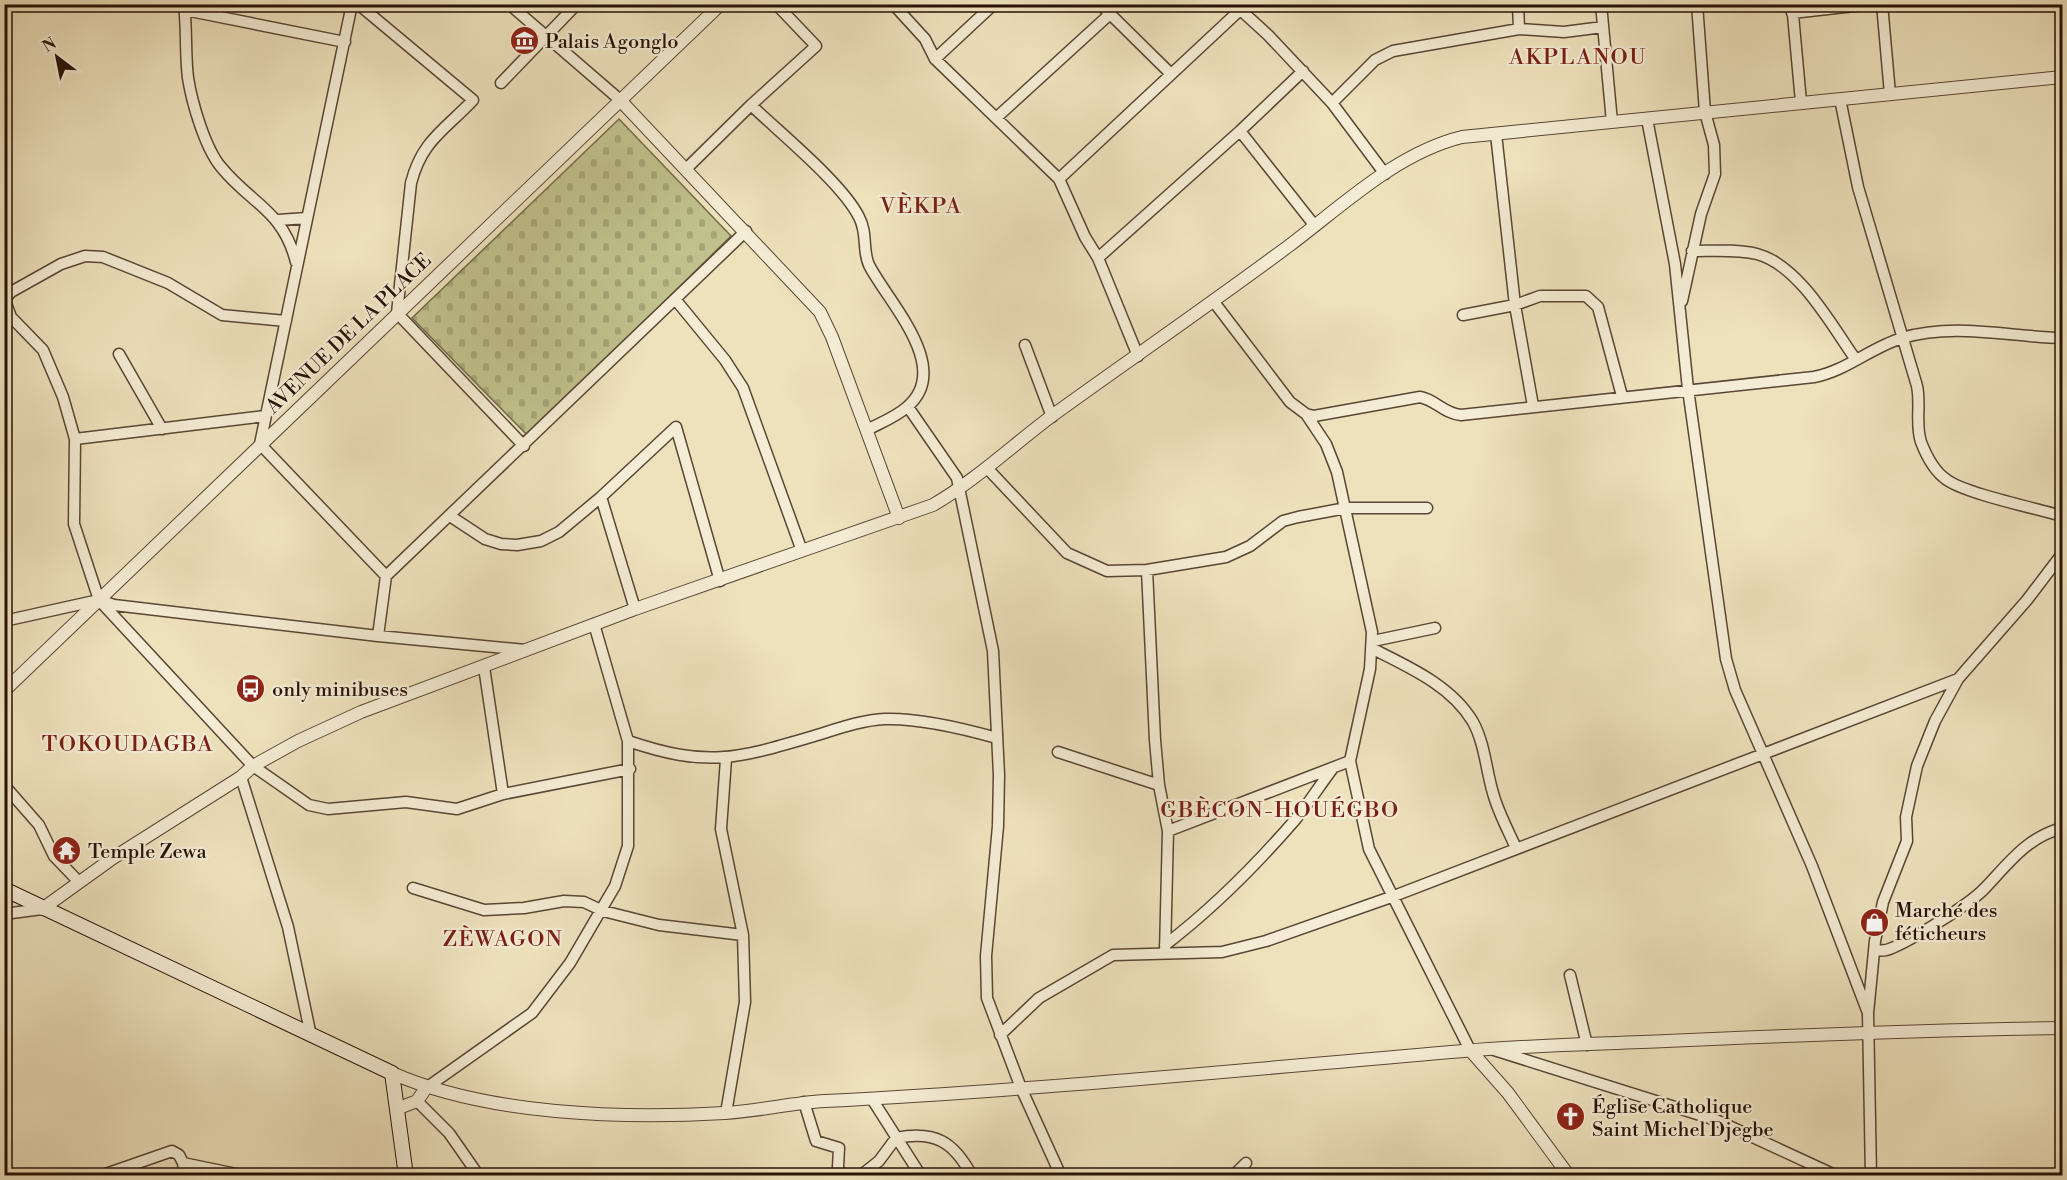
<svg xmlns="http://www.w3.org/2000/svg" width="2067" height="1180" font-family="'Libre Bodoni',serif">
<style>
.cemetery{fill:url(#cemetery-stones);stroke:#746a4a;stroke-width:1.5}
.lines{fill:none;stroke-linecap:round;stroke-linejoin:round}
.minor-casing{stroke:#594634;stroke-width:13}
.tertiary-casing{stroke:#594634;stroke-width:14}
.secondary-casing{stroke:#271207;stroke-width:16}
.minor{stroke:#f4ecd4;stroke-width:10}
.tertiary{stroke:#f4ecd4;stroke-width:12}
.secondary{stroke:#f4ecd4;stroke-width:14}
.labels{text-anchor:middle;stroke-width:4.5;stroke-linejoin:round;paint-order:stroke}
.poi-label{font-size:20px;fill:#271207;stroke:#f4ecd4;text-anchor:start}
.street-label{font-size:20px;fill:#271207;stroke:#f4ecd4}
.quarter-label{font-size:22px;letter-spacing:1.5px;fill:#7a1f14;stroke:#f4ecd4}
</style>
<defs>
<pattern id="cemetery-stones" width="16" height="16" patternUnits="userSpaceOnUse" patternTransform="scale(1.5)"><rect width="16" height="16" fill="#c0c18c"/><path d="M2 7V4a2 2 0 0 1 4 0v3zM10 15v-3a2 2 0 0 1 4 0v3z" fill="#a5a577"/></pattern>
</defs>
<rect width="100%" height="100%" fill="#eee2bd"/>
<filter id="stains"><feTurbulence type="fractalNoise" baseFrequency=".00333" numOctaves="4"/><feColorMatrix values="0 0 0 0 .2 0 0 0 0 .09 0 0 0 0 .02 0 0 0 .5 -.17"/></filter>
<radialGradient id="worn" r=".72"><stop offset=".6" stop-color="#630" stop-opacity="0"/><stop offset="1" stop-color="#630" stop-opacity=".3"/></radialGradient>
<path class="cemetery" d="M 619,119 L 731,236 L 528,436 L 412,318 Z"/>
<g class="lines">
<defs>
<path id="minor" d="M 184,4 C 187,29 185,54 188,78 C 192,103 205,148 221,167 C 251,204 283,210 296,262
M 352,4 L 260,444 L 386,576
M 358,4 L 473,100 C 445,130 422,140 411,183 L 397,313 L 524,446
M 509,4 L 619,99
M 893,4 L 925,39 L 935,59 L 1059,179 L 1085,237 L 1098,258 L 1138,356
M 1100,4 L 1171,74
M 1234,4 L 1268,35 L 1332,103 L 1385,174
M 1518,4 L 1519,29
M 1601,4 L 1612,122
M 1792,4 L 1801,102
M 1882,4 L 1890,94
M 185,10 L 345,42
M 1792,13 L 1872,4
M 935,59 L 994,4
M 501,83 L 577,4
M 1840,99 L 1858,187 L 1917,386 C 1921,405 1915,424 1921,442 C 1926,455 1935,472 1947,480 C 1967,494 2035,508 2062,516
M 1332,103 L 1375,60 L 1393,51 L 1519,29 L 1564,32 L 1603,27
M 751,105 C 780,133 842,183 859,217 C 868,234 862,250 869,265 C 887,301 954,368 907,407 C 896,417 880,423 867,430
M 996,118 L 1110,14
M 1647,119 L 1675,264 L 1688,389 L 1726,659 L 1735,690 L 1812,866 L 1868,1013
M 1240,131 L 1315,226
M 1496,134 L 1515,305 L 1533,406
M 686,169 L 751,105 L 816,46 L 776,4
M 1059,179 L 1240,10
M 278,220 L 307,218
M 1692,251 C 1713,251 1736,249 1757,254 C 1799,265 1832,326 1856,360
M 1098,258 L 1240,131 L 1303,71
M 4,298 L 11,317 L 43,350 L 63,397 L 75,439 L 74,524 L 99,600 L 253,766 L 309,805 L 328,809 L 406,802 L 457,809 L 503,794 L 630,769
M 5,299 L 11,292 L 61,264 L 85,256 L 103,257 L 168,283 L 222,315 L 286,321
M 675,299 L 725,360 L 743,388 L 802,551
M 1682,301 L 1701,214 L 1715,174 L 1714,145 L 1705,112 L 1697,4
M 1214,302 L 1290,402 L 1306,414 L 1314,416 L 1420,397 C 1436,400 1443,413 1461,415 L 1814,377 C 1846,371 1870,348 1902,338 C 1955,322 2009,337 2062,338
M 1463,315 L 1515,305 L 1540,296 L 1586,296 L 1598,307 L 1622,396
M 1025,345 L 1052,417
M 119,354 L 162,429
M 908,407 L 957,478 L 993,651 L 999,775 L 998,826 L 986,956 L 987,998 L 1021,1088 L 1061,1176
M 1306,414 L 1326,444 L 1337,472 L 1372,632 L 1370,669 L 1350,761 L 1369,849 L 1470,1050
M 75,439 L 265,416
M 987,468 L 1067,553 L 1107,571 L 1147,570 L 1226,557 L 1250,546 L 1283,521 L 1298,517 L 1346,508 L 1427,508
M 601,497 L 635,609
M 450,516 L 485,539 L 501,544 L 517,545 L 541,541 L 559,532 L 601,497 L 676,427 L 720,581
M 1147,570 L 1155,740 L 1159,785 L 1168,831 L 1165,952
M 4,621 L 99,600 L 114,605 L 378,636 L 525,650
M 378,636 L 386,576 L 746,231
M 1373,641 L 1435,628
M 1373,649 C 1409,667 1452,686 1473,722 C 1485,744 1486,770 1493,793 C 1498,812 1508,830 1516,848
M 484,667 L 503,794
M 628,741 C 708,768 736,759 814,736 C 837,729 861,720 885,719 C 918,718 965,729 997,738
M 1058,752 L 1159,785
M 726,759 L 721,829 L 743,935 L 745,1002 L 726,1113
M 241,777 L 288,927 L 311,1036
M 4,785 L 39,825 L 54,856 L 79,882
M 1168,831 L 1350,761
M 413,888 L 484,910 L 524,908 L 564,901 L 584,902 L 603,911 L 659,925 L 743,935
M 4,914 L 42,909
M 1165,945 C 1212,909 1256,865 1295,820 C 1309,803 1320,785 1333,768
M 1874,950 C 1880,951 1886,951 1892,948 C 1912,940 1970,904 1984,889 C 2009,863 2026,838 2062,828
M 1570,975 L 1587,1045
M 1000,1035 L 1039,998 L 1113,955 L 1222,952 L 1266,941 L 1394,896 L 1958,679
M 1494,1050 L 1716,1120 L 1837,1176
M 426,1088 L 532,1013 L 570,963 L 615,886 L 628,846 L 628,741 L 594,624
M 872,1099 L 921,1176
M 417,1101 L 449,1133 L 479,1176
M 804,1102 L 816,1141 L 839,1148 L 838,1167 L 841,1176
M 183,1163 L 185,1176
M 100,1176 L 172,1151 L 179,1155 L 183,1163 L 246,1176
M 860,1176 L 879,1161 L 896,1138 C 935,1130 954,1142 972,1176
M 1233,1176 L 1246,1163
M 1871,1176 L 1868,1013 L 1875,941 L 1883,902 L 1907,841 L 1906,817 L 1917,766 L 1935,721 L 1958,679 L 2027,600 L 2062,554"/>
<path id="tertiary" d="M 619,99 L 820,312 L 832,337 L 899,518
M 4,691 L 721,4
M 42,909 L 113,858 L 241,777 L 253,766 L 298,741 L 361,712 L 635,609 L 933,505 C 976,480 1013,445 1053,415 C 1132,358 1212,303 1290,245 C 1343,205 1397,153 1462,137 L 2062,77
M 1470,1050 L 1508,1093 L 1569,1176
M 392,1073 C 487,1115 622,1119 725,1113 C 758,1111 791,1103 825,1101 C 1038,1090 1251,1069 1464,1051 C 1531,1045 1599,1044 1666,1041 C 1798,1035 1930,1030 2062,1028
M 399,1108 L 417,1101 L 426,1088"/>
<path id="secondary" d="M 4,889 L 392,1073 L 406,1176"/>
</defs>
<use href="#minor" class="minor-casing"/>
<use href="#tertiary" class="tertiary-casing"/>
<use href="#secondary" class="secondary-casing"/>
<use href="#minor" class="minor"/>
<use href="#tertiary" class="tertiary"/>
<use href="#secondary" class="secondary"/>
</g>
<defs>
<symbol id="museum-disc" viewBox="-11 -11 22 22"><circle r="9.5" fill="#8f2418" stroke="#f4ecd4"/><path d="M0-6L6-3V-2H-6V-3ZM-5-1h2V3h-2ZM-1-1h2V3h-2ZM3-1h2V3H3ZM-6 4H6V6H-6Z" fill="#fff"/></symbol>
<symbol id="bus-disc" viewBox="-11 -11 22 22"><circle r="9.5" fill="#8f2418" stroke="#f4ecd4"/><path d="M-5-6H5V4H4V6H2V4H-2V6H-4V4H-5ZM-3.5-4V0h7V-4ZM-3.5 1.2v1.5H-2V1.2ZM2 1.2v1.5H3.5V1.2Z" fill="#fff"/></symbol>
<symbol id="temple-disc" viewBox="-11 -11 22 22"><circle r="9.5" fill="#8f2418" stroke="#f4ecd4"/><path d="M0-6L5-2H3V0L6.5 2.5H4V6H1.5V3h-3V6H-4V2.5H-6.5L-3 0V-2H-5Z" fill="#fff"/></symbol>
<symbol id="shop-disc" viewBox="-11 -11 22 22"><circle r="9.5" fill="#8f2418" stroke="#f4ecd4"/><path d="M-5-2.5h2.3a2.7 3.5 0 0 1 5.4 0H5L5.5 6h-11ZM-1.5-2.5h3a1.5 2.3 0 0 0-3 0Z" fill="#fff"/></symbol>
<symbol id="church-disc" viewBox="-11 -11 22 22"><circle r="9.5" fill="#8f2418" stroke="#f4ecd4"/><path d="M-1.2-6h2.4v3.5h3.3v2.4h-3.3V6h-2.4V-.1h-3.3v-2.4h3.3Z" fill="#fff"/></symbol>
</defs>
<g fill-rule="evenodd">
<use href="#museum-disc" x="508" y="24" width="33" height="33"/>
<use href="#bus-disc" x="234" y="672" width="33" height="33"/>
<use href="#temple-disc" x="50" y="834" width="33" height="33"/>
<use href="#shop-disc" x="1858" y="906" width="33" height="33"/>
<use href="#church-disc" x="1554" y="1100" width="33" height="33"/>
</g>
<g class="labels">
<g class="poi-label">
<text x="545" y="48">Palais Agonglo</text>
<text x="272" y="696">only minibuses</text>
<text x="88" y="858">Temple Zewa</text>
<text x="1895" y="917">Marché des<tspan x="1895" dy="23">féticheurs</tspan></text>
<text x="1592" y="1113">Église Catholique<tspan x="1592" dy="23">Saint Michel Djegbe</tspan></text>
</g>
<g class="street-label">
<text transform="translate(348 333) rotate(-44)" y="7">AVENUE DE LA PLACE</text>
</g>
<g class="quarter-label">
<text x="1578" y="64">AKPLANOU</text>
<text x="921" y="213">VÈKPA</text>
<text x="128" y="751">TOKOUDAGBA</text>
<text x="1280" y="817">GBÈCON-HOUÉGBO</text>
<text x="503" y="946">ZÈWAGON</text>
</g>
</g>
<rect width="2067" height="1180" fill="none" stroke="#eee2bd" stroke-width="24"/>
<rect x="6" y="6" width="2055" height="1168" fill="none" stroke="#271207" stroke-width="3"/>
<rect x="12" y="12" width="2043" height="1156" fill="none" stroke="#271207" stroke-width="1.5"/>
<g transform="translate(57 57) rotate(328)" stroke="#f4ecd4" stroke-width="4.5" paint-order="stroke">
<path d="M0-4.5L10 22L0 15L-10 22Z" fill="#271207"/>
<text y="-9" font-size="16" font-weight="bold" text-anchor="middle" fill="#271207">N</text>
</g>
<rect width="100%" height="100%" filter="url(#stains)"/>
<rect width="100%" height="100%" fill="url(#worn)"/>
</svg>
